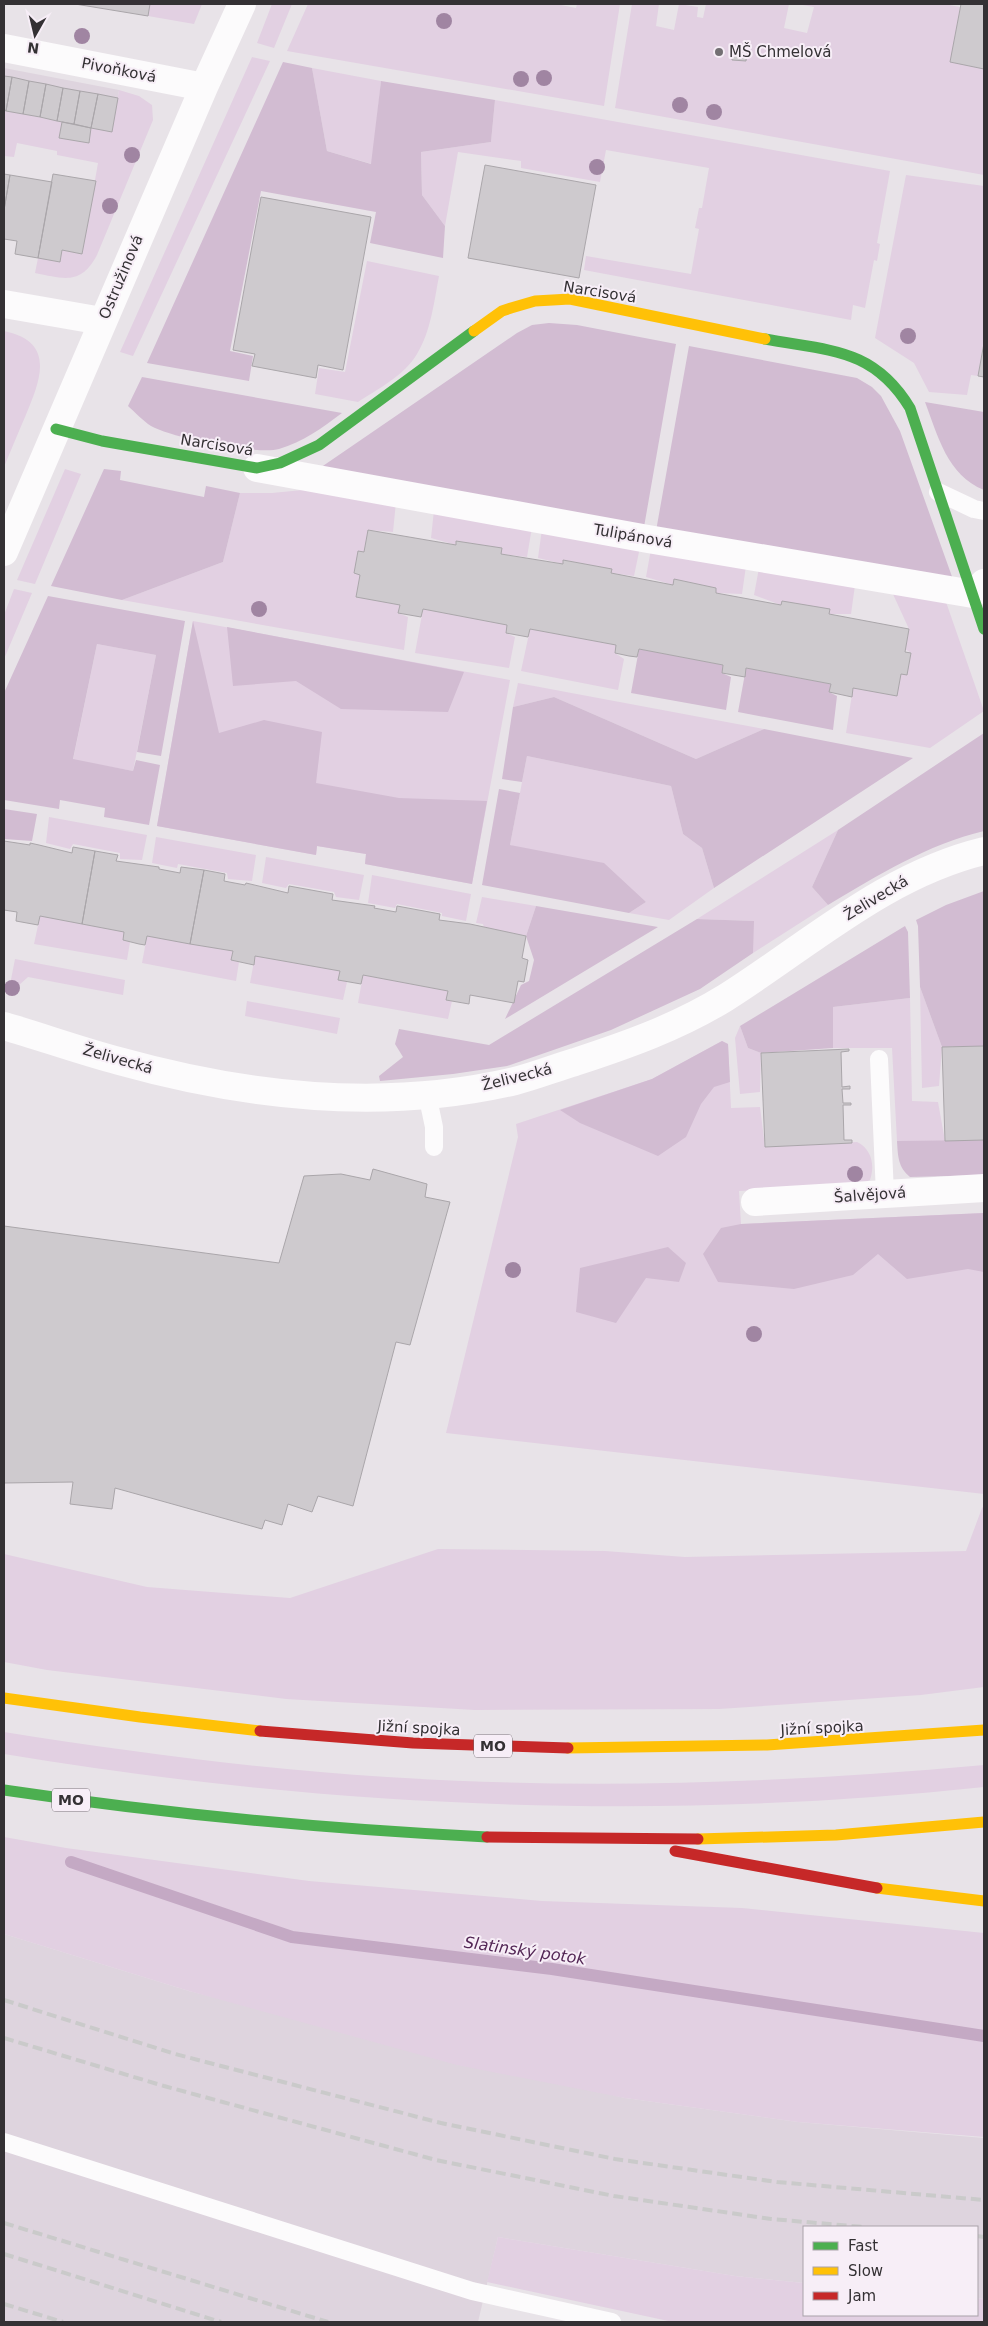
<svg xmlns="http://www.w3.org/2000/svg" width="988" height="2326" font-family="'DejaVu Sans',sans-serif">
<style>
.built{fill:#ded4de}
.green{fill:#e2d0e2}
.forest{fill:#d2bcd2}
.lines{fill:none;stroke-linecap:round;stroke-linejoin:round}
.stream{stroke:#c4a9c4;stroke-width:12}
.building{fill:#cecace;stroke:#aaa6aa}
.lane{stroke:#fcfbfc;stroke-width:18}
.street{stroke:#fcfbfc;stroke-width:28}
.fast{stroke:#4caf50;stroke-width:11}
.slow{stroke:#ffc107;stroke-width:11}
.jam{stroke:#c62828;stroke-width:11}
.rail{stroke:#cacaca;stroke-width:4;stroke-dasharray:10 5;stroke-linecap:butt}
.tree{fill:#a085a2}
.poi-dot{fill:#736f73;stroke:#f7eef7;stroke-width:2}
.labels{text-anchor:middle;stroke-width:4;stroke-linejoin:round;paint-order:stroke}
.shield{fill:#f7eef7;stroke:#6e6a6e;stroke-width:1}
.shield-label{font-size:14px;font-weight:bold;fill:#343134}
.poi-label{font-size:15px;fill:#343134;stroke:#f7eef7;text-anchor:start}
.street-label{font-size:15px;fill:#343134;stroke:#f7eef7}
.water-label{font-size:16px;font-style:italic;fill:#532655;stroke:#f7eef7}
</style>
<rect width="100%" height="100%" fill="#e8e3e8"/>
<path class="built" d="M 4,68 L 119,90 L 112,132 L 4,110 Z
M 4,1934 L 189,1991 L 625,2098 L 798,2122 L 984,2138 L 984,2299 L 977,2298 L 977,2227 L 804,2227 L 804,2283 L 735,2276 L 498,2237 L 478,2322 L 4,2322 Z"/>
<path class="green" d="M 150,4 L 202,4 L 194,24 L 148,16 Z
M 272,4 L 292,4 L 274,48 L 257,43 Z
M 308,4 L 556,4 L 576,8 L 577,4 L 620,4 L 604,106 L 287,51 Z
M 632,4 L 659,4 L 656,26 L 674,30 L 679,4 L 698,7 L 697,17 L 703,18 L 706,4 L 789,4 L 784,28 L 807,33 L 814,7 L 797,4 L 944,4 L 960,7 L 951,62 L 984,69 L 984,175 L 615,108 Z
M 252,57 L 270,61 L 133,356 L 120,352 Z
M 312,68 L 381,81 L 372,164 L 327,151 Z
M 119,90 L 139,96 L 152,105 L 153,120 L 97,255 C 81,285 65,279 35,273 L 38,258 L 60,262 L 62,250 L 82,254 L 98,163 L 57,155 L 57,151 L 17,143 L 14,157 L 4,156 L 4,110 L 62,122 L 59,138 L 89,143 L 91,128 L 112,131 Z
M 495,100 L 890,171 L 877,243 L 880,244 L 877,261 L 874,260 L 865,308 L 853,305 L 851,320 L 584,270 L 586,256 L 691,274 L 699,229 L 695,228 L 699,208 L 702,208 L 709,168 L 606,150 L 600,182 L 521,168 L 521,161 L 458,152 L 445,226 L 422,195 L 421,152 L 491,142 Z
M 906,175 L 984,186 L 984,338 L 978,376 L 971,375 L 967,395 L 929,392 L 914,363 L 875,338 Z
M 367,261 L 439,276 C 434,302 431,331 417,354 C 405,375 378,389 358,402 L 315,394 L 319,368 L 345,372 Z
M 4,331 C 57,342 40,381 25,417 C 18,433 11,450 4,467 Z
M 65,469 L 81,474 L 35,584 L 17,580 Z
M 323,488 L 396,502 L 393,532 L 368,530 L 364,552 L 358,552 L 354,573 L 360,575 L 356,597 L 400,605 L 398,613 L 408,617 L 404,650 L 122,600 L 223,562 L 240,493 L 272,493 Z
M 434,510 L 532,527 L 527,557 L 501,554 L 501,548 L 457,541 L 456,545 L 431,538 Z
M 542,529 L 640,547 L 634,576 L 611,573 L 611,569 L 564,560 L 563,564 L 538,558 Z
M 651,549 L 746,566 L 742,594 L 716,593 L 716,588 L 674,579 L 673,585 L 646,577 Z
M 759,568 L 855,585 L 851,614 L 829,614 L 829,609 L 782,601 L 781,605 L 754,595 Z
M 14,589 L 32,593 L 4,659 L 4,615 Z
M 892,592 L 946,602 L 984,711 L 930,748 L 846,733 L 853,688 L 897,696 L 901,674 L 907,674 L 911,653 L 905,649 L 909,629 Z
M 423,609 L 507,625 L 506,633 L 515,637 L 509,668 L 415,653 Z
M 193,621 L 510,680 L 472,884 L 365,864 L 366,854 L 317,846 L 316,855 L 157,826 Z
M 530,629 L 616,645 L 615,653 L 624,659 L 618,690 L 521,671 Z
M 97,644 L 156,655 L 133,771 L 73,760 Z
M 518,683 L 764,729 L 696,759 L 554,697 L 513,707 Z
M 527,756 L 671,786 L 683,834 L 702,848 L 714,888 L 669,920 L 629,913 L 646,902 L 510,845 Z
M 49,817 L 147,835 L 142,860 L 120,859 L 120,853 L 73,844 L 70,849 L 46,843 Z
M 838,830 L 812,887 L 828,905 L 753,953 L 753,921 L 697,919 Z
M 156,837 L 256,855 L 252,881 L 228,879 L 227,873 L 178,864 L 177,868 L 152,863 Z
M 266,857 L 364,875 L 359,900 L 336,897 L 334,892 L 289,884 L 286,888 L 262,883 Z
M 372,875 L 471,894 L 466,921 L 442,916 L 442,913 L 397,904 L 395,908 L 368,903 Z
M 482,897 L 536,906 L 526,936 L 484,927 L 483,924 L 476,923 Z
M 40,916 L 124,932 L 123,940 L 130,942 L 127,960 L 34,944 Z
M 147,936 L 233,951 L 231,960 L 239,962 L 236,981 L 142,963 Z
M 255,956 L 340,971 L 339,980 L 347,982 L 343,1000 L 250,983 Z
M 15,959 L 125,980 L 123,995 L 28,977 L 8,995 Z
M 363,975 L 448,991 L 446,1000 L 452,1001 L 448,1019 L 358,1003 Z
M 920,987 L 942,1047 L 939,1086 L 922,1088 Z
M 910,998 L 912,1101 L 938,1102 L 945,1141 L 897,1141 L 892,1048 L 833,1048 L 833,1007 Z
M 247,1001 L 340,1018 L 337,1034 L 245,1016 Z
M 740,1026 L 748,1048 L 761,1053 L 760,1092 L 740,1094 L 735,1038 Z
M 722,1041 L 728,1044 L 731,1108 L 760,1107 L 765,1147 L 857,1142 C 872,1149 875,1166 870,1180 L 858,1185 L 739,1191 L 741,1224 L 984,1213 L 984,1494 L 446,1433 L 518,1137 L 516,1124 L 652,1079 Z
M 984,1506 L 984,1687 L 921,1695 L 719,1709 L 475,1710 L 286,1699 L 47,1670 L 4,1662 L 4,1554 L 147,1587 L 290,1598 L 438,1549 L 605,1551 L 685,1557 L 966,1551 L 982,1508 Z
M 4,1732 C 131,1752 258,1769 387,1777 C 586,1790 786,1783 984,1765 L 984,1787 C 658,1822 327,1808 4,1754 Z
M 4,1837 L 66,1848 L 309,1881 L 542,1901 L 742,1908 L 984,1933 L 984,2137 L 798,2122 L 625,2098 L 457,2065 L 189,1991 L 4,1934 Z
M 498,2237 L 735,2276 L 804,2283 L 804,2315 L 977,2315 L 977,2298 L 984,2299 L 984,2322 L 673,2322 L 487,2282 Z"/>
<path class="forest" d="M 283,62 L 312,68 L 327,151 L 371,164 L 381,81 L 495,100 L 491,142 L 421,152 L 422,195 L 445,226 L 443,258 L 370,243 L 376,212 L 261,191 L 230,351 L 253,356 L 249,381 L 147,363 Z
M 549,323 L 577,325 L 676,344 L 644,527 L 317,470 L 517,333 L 532,325 Z
M 689,346 L 857,378 L 872,387 L 881,396 L 900,431 L 955,585 L 656,531 Z
M 142,377 L 342,413 C 322,428 303,442 279,449 C 257,455 172,438 151,426 C 143,421 135,412 128,406 Z
M 925,402 L 984,412 L 984,490 C 947,475 938,436 925,402 Z
M 104,469 L 121,471 L 120,480 L 204,497 L 206,486 L 240,493 L 223,562 L 122,600 L 51,586 Z
M 48,596 L 185,621 L 161,756 L 137,752 L 156,655 L 97,644 L 73,759 L 133,771 L 136,760 L 160,765 L 149,825 L 104,817 L 105,808 L 60,800 L 59,809 L 4,800 L 4,693 Z
M 193,621 L 219,733 L 264,720 L 322,732 L 316,783 L 399,798 L 487,801 L 472,884 L 365,864 L 366,854 L 317,846 L 316,855 L 157,826 Z
M 227,627 L 464,672 L 448,712 L 341,709 L 296,681 L 233,686 Z
M 639,649 L 723,665 L 722,673 L 731,677 L 726,710 L 631,693 Z
M 746,668 L 831,684 L 829,692 L 837,696 L 833,730 L 738,712 Z
M 554,697 L 696,759 L 764,729 L 913,758 L 714,888 L 702,848 L 683,834 L 671,786 L 527,756 L 522,782 L 502,779 L 513,707 Z
M 984,733 L 984,831 C 928,844 877,876 828,905 L 812,887 L 838,830 Z
M 499,789 L 520,793 L 510,845 L 604,863 L 646,902 L 629,913 L 482,885 Z
M 4,809 L 37,814 L 32,841 L 4,839 Z
M 984,891 L 984,1046 L 942,1047 L 920,987 L 918,926 L 916,920 L 946,905 Z
M 536,906 L 658,927 L 505,1019 L 521,985 L 529,981 L 534,960 L 526,936 Z
M 697,919 L 754,921 L 753,953 L 700,989 L 611,1030 L 507,1066 L 453,1074 L 380,1081 L 379,1076 L 403,1057 L 395,1044 L 399,1029 L 489,1045 Z
M 905,926 L 908,932 L 910,998 L 833,1007 L 833,1048 L 761,1053 L 748,1048 L 740,1026 Z
M 722,1041 L 728,1044 L 730,1082 L 714,1087 L 701,1104 L 686,1137 L 658,1156 L 580,1123 L 560,1110 L 652,1079 Z
M 984,1140 L 984,1175 L 910,1177 C 898,1167 898,1157 897,1141 Z
M 984,1213 L 984,1272 L 968,1269 L 907,1279 L 878,1254 L 853,1275 L 794,1289 L 718,1282 L 703,1254 L 721,1228 L 741,1224 Z
M 668,1247 L 686,1263 L 679,1282 L 646,1278 L 616,1323 L 576,1312 L 580,1268 Z"/>
<g class="lines">
<path class="stream" d="M 71,1862 L 292,1937 L 552,1969 L 984,2036"/>
</g>
<path class="building" d="M 75,4 L 150,4 L 148,16 Z
M 961,4 L 984,4 L 984,69 L 950,62 Z
M 733,49 L 747,50 L 746,61 L 732,60 Z
M 4,76 L 12,77 L 6,111 L 4,110 Z
M 12,77 L 29,81 L 23,114 L 6,111 Z
M 29,81 L 46,84 L 40,117 L 23,114 Z
M 46,84 L 63,88 L 57,121 L 40,117 Z
M 63,88 L 80,91 L 74,124 L 57,121 Z
M 80,91 L 98,94 L 91,128 L 74,124 Z
M 98,94 L 118,98 L 112,132 L 91,128 Z
M 62,122 L 91,128 L 89,143 L 59,138 Z
M 485,165 L 596,185 L 579,278 L 468,258 Z
M 4,174 L 10,175 L 4,210 Z
M 53,174 L 96,181 L 82,254 L 62,250 L 60,262 L 38,258 Z
M 10,175 L 52,182 L 38,258 L 15,254 L 17,241 L 4,239 L 4,210 Z
M 261,197 L 371,217 L 343,370 L 318,365 L 316,378 L 252,366 L 255,354 L 233,350 Z
M 984,343 L 984,377 L 978,376 Z
M 368,530 L 456,545 L 456,541 L 502,548 L 501,554 L 563,564 L 563,560 L 612,569 L 611,573 L 673,585 L 674,579 L 716,588 L 716,593 L 781,605 L 782,601 L 830,609 L 829,614 L 909,629 L 905,652 L 911,653 L 907,675 L 901,674 L 897,696 L 853,688 L 852,697 L 829,692 L 831,684 L 746,668 L 745,677 L 722,673 L 723,665 L 639,649 L 637,657 L 629,656 L 615,653 L 616,645 L 530,629 L 528,637 L 506,633 L 507,625 L 423,609 L 421,617 L 398,613 L 400,605 L 356,597 L 360,575 L 354,573 L 358,551 L 364,552 Z
M 4,841 L 30,845 L 30,843 L 39,845 L 72,853 L 73,847 L 95,851 L 82,924 L 40,916 L 38,925 L 16,921 L 17,912 L 4,910 Z
M 95,851 L 118,855 L 116,861 L 159,867 L 159,869 L 180,873 L 181,867 L 204,870 L 190,944 L 147,936 L 145,945 L 139,944 L 123,940 L 124,932 L 82,924 Z
M 204,870 L 225,874 L 224,881 L 245,885 L 246,883 L 288,893 L 289,886 L 333,894 L 332,900 L 375,906 L 374,908 L 396,912 L 397,906 L 440,914 L 439,920 L 470,924 L 526,936 L 522,958 L 528,960 L 524,982 L 518,981 L 514,1003 L 470,995 L 469,1004 L 446,1000 L 448,991 L 363,975 L 361,984 L 338,980 L 340,971 L 255,956 L 254,965 L 231,960 L 233,951 L 190,944 Z
M 984,1046 L 984,1140 L 945,1141 L 942,1047 Z
M 849,1049 L 849,1051 L 841,1052 L 842,1087 L 850,1086 L 850,1089 L 842,1089 L 843,1103 L 851,1103 L 851,1105 L 843,1105 L 844,1140 L 852,1140 L 852,1143 L 765,1147 L 761,1053 Z
M 373,1169 L 427,1184 L 425,1197 L 450,1202 L 410,1345 L 396,1342 L 353,1506 L 318,1496 L 312,1512 L 288,1504 L 282,1525 L 265,1520 L 262,1529 L 115,1488 L 112,1509 L 70,1504 L 73,1482 L 4,1483 L 4,1226 L 279,1263 L 304,1176 L 341,1174 L 370,1180 Z"/>
<g class="lines">
<path class="lane" d="M 938,492 L 974,509 L 984,511
M 879,1059 L 885,1194
M 427,1094 L 434,1127 L 434,1147
M 4,2142 L 472,2291 L 612,2322"/>
<path class="street" d="M 4,48 L 204,87
M 4,304 L 102,321
M 257,468 L 648,539 L 973,594 L 984,583
M 4,552 L 204,87 L 242,4
M 4,1026 C 42,1037 81,1051 119,1061 C 248,1097 383,1112 515,1081 C 535,1076 555,1068 575,1062 C 627,1045 678,1027 725,998 C 809,945 885,875 984,851
M 755,1202 L 984,1188"/>
<path class="fast" d="M 765,339 C 828,351 873,347 910,408 L 984,629
M 56,429 L 102,441 L 257,468 L 280,463 L 319,445 L 474,331
M 4,1790 C 165,1814 325,1829 487,1837"/>
<path class="slow" d="M 474,331 L 502,311 L 511,308 L 535,301 L 570,299 L 765,339
M 4,1698 L 140,1717 L 260,1731
M 568,1748 L 767,1745 L 984,1730
M 698,1839 L 836,1835 L 984,1822
M 877,1888 L 984,1901"/>
<path class="jam" d="M 260,1731 L 413,1743 L 568,1748
M 487,1837 L 698,1839
M 675,1851 L 877,1888"/>
<path class="rail" d="M 4,2000 L 175,2054 L 441,2123 L 615,2159 L 777,2182 L 984,2200
M 4,2038 L 164,2086 L 436,2160 L 614,2196 L 771,2219 L 864,2227
M 4,2223 L 328,2322
M 977,2236 L 984,2237
M 4,2254 L 221,2322
M 4,2304 L 63,2322"/>
</g>
<g class="tree">
<circle cx="444" cy="21" r="8"/>
<circle cx="82" cy="36" r="8"/>
<circle cx="544" cy="78" r="8"/>
<circle cx="521" cy="79" r="8"/>
<circle cx="680" cy="105" r="8"/>
<circle cx="714" cy="112" r="8"/>
<circle cx="132" cy="155" r="8"/>
<circle cx="597" cy="167" r="8"/>
<circle cx="110" cy="206" r="8"/>
<circle cx="908" cy="336" r="8"/>
<circle cx="259" cy="609" r="8"/>
<circle cx="12" cy="988" r="8"/>
<circle cx="855" cy="1174" r="8"/>
<circle cx="513" cy="1270" r="8"/>
<circle cx="754" cy="1334" r="8"/>
</g>
<circle class="poi-dot" cx="719" cy="52" r="5"/>
<g class="labels">
<g class="shield">
<rect x="474" y="1734.5" width="38" height="23" rx="4"/>
<rect x="52" y="1788.5" width="38" height="23" rx="4"/>
</g>
<g class="shield-label">
<text x="493" y="1751">MO</text>
<text x="71" y="1805">MO</text>
</g>
<g class="poi-label">
<text x="729" y="57">MŠ Chmelová</text>
</g>
<g class="street-label">
<text transform="translate(119 70) rotate(11)" y="5">Pivoňková</text>
<text transform="translate(121 277) rotate(-67)" y="5">Ostružinová</text>
<text transform="translate(600 292) rotate(9)" y="5">Narcisová</text>
<text transform="translate(217 445) rotate(9)" y="5">Narcisová</text>
<text transform="translate(633 536) rotate(10)" y="5">Tulipánová</text>
<text transform="translate(876 898) rotate(-31)" y="5">Želivecká</text>
<text transform="translate(118 1059) rotate(16)" y="5">Želivecká</text>
<text transform="translate(517 1077) rotate(-14)" y="5">Želivecká</text>
<text transform="translate(870 1195) rotate(-4)" y="5">Šalvějová</text>
<text transform="translate(419 1728) rotate(3)" y="5">Jižní spojka</text>
<text transform="translate(822 1728) rotate(-3)" y="5">Jižní spojka</text>
</g>
<g class="water-label">
<text transform="translate(525 1950) rotate(8)" y="6">Slatinský potok</text>
</g>
</g>
<rect width="988" height="2326" fill="none" stroke="#343134" stroke-width="10"/>
<rect x="803" y="2226" width="175" height="90" fill="#f7eef7" stroke="#a9a2a9"/>
<rect x="813" y="2242" width="25" height="8" fill="#4caf50" stroke="#a9a2a9"/>
<text x="848" y="2251" font-size="15" fill="#343134">Fast</text>
<rect x="813" y="2267" width="25" height="8" fill="#ffc107" stroke="#a9a2a9"/>
<text x="848" y="2276" font-size="15" fill="#343134">Slow</text>
<rect x="813" y="2292" width="25" height="8" fill="#c62828" stroke="#a9a2a9"/>
<text x="848" y="2301" font-size="15" fill="#343134">Jam</text>
<g transform="translate(35 35) rotate(188)" stroke="#f7eef7" stroke-width="4" paint-order="stroke">
<path d="M0-4L9 19L0 12L-9 19Z" fill="#343134"/>
<text y="-8" font-size="14" font-weight="bold" text-anchor="middle" fill="#343134">N</text>
</g>
</svg>
